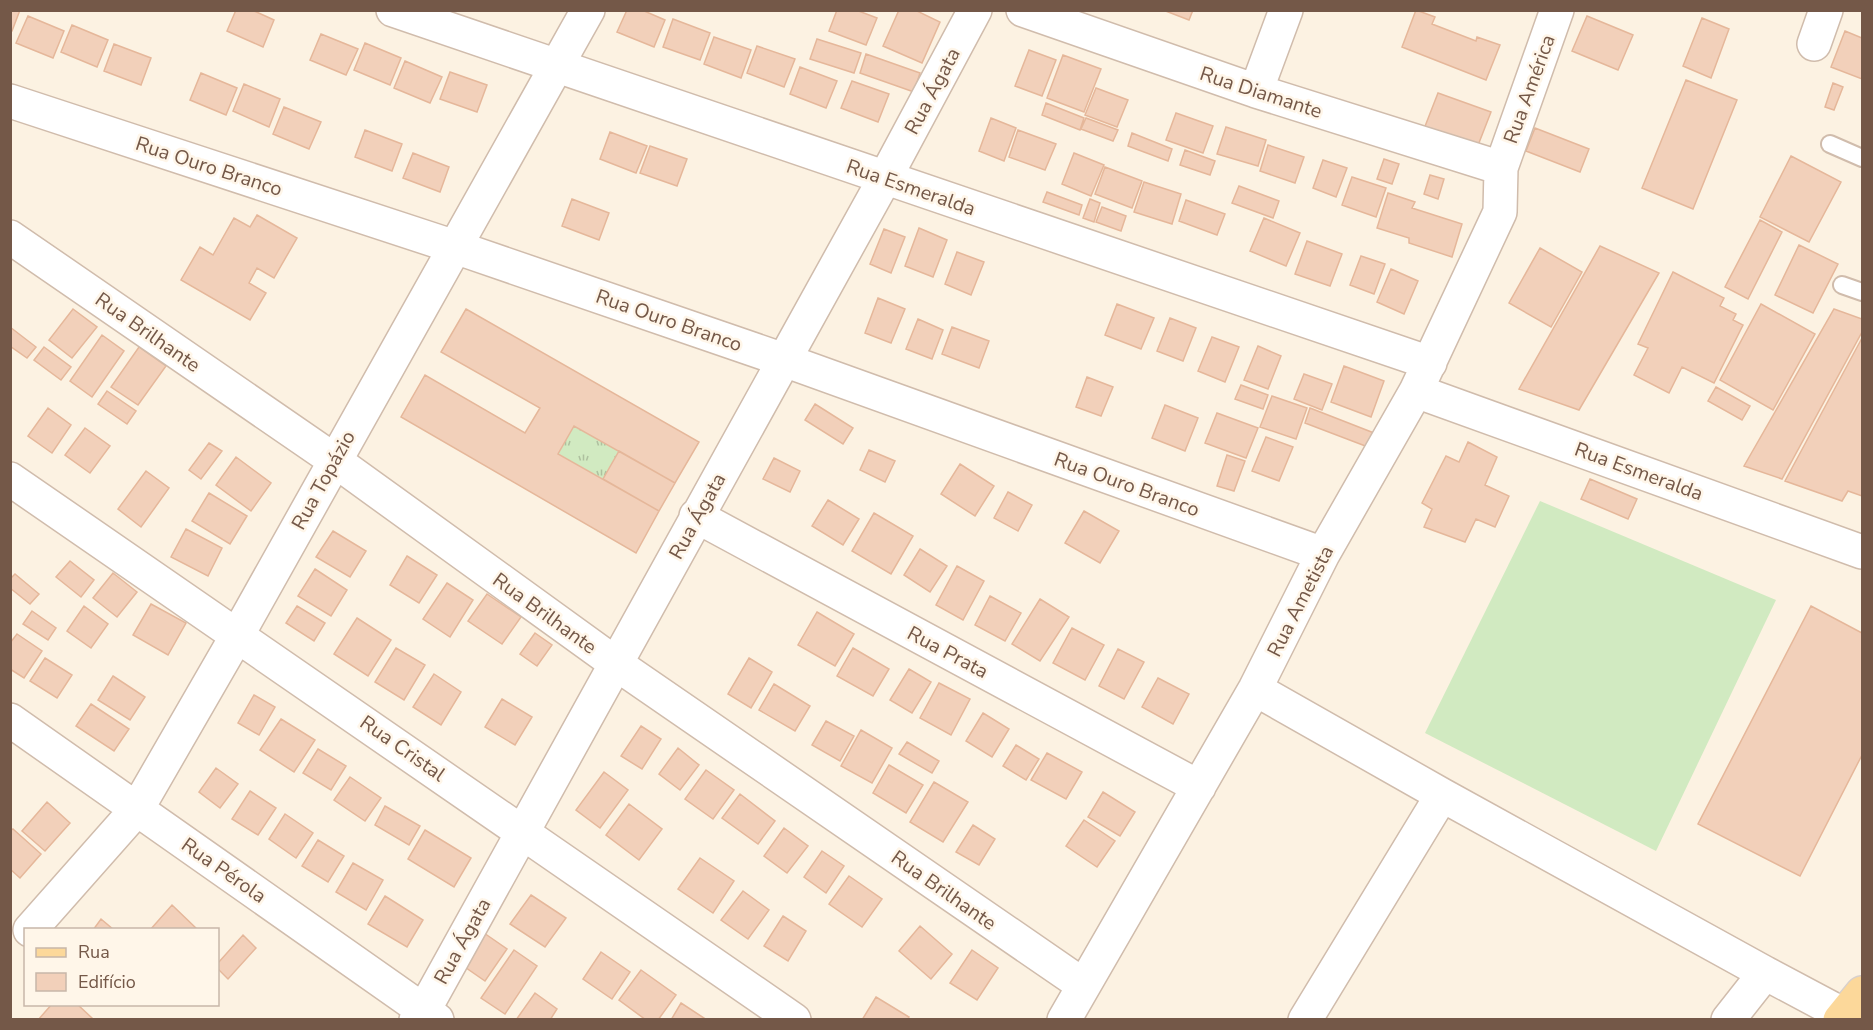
<svg xmlns="http://www.w3.org/2000/svg" width="1873" height="1030" font-family="'Nunito Sans',sans-serif">
<style>
.grass{fill:url(#grass-tufts)}
.pitch{fill:#d1eac1}
.building{fill:#f2d0ba;stroke:#e5b79a;stroke-width:1.5}
.lines{fill:none;stroke-linecap:round;stroke-linejoin:round}
.service-casing{stroke:#d0bcac;stroke-width:20}
.minor-casing{stroke:#d0bcac;stroke-width:36}
.primary-casing{stroke:#d8d0cc;stroke-width:36}
.service{stroke:#fff;stroke-width:16}
.minor{stroke:#fff;stroke-width:33}
.primary{stroke:#fcd89a;stroke-width:33}
.labels{text-anchor:middle;stroke-width:5;stroke-linejoin:round;paint-order:stroke}
.street-label{font-size:20px;fill:#745848;stroke:#fff6e9}
</style>
<defs>
<pattern id="grass-tufts" width="24" height="20" patternUnits="userSpaceOnUse" patternTransform="scale(1.5)"><rect width="24" height="20" fill="#d1eac1"/><path d="M3 7l-1-3M5 7V3M7 7l1-3M15 17l-1-3M17 17v-4M19 17l1-3" fill="none" stroke="#aec09f"/></pattern>
</defs>
<rect width="100%" height="100%" fill="#fcf2e2"/>
<path class="grass" d="M 574,426 L 619,451 L 603,479 L 558,454 Z"/>
<path class="pitch" d="M 1540,501 L 1776,600 L 1656,851 L 1425,733 Z"/>
<path class="building" d="M 10,10 L 20,10 L 12,31 L 10,31 Z
M 236,10 L 252,10 L 274,20 L 263,47 L 227,31 Z
M 627,10 L 642,10 L 665,20 L 654,47 L 617,32 Z
M 837,10 L 856,10 L 877,18 L 866,45 L 829,31 Z
M 899,10 L 915,10 L 940,22 L 922,63 L 883,46 Z
M 1163,10 L 1193,10 L 1189,20 Z
M 1416,10 L 1435,17 L 1432,24 L 1476,41 L 1477,37 L 1500,45 L 1486,80 L 1402,47 Z
M 28,16 L 64,31 L 53,58 L 16,43 Z
M 1587,16 L 1633,35 L 1618,70 L 1572,51 Z
M 1702,18 L 1729,29 L 1711,78 L 1683,66 Z
M 673,19 L 710,33 L 700,60 L 663,47 Z
M 72,25 L 108,40 L 97,67 L 61,52 Z
M 1845,31 L 1862,38 L 1862,79 L 1831,67 Z
M 321,34 L 358,49 L 346,75 L 310,60 Z
M 714,37 L 751,50 L 741,78 L 704,64 Z
M 817,39 L 861,53 L 854,73 L 810,59 Z
M 365,43 L 401,58 L 390,85 L 354,70 Z
M 114,44 L 151,58 L 141,85 L 104,71 Z
M 757,46 L 795,59 L 784,87 L 747,73 Z
M 1029,50 L 1056,60 L 1042,96 L 1015,86 Z
M 866,54 L 920,73 L 914,92 L 860,73 Z
M 1063,55 L 1101,69 L 1084,112 L 1047,98 Z
M 405,61 L 442,77 L 430,103 L 394,88 Z
M 800,67 L 837,81 L 826,108 L 790,94 Z
M 450,72 L 487,85 L 477,112 L 440,99 Z
M 201,73 L 237,88 L 226,115 L 190,100 Z
M 1686,80 L 1737,100 L 1693,209 L 1642,188 Z
M 852,81 L 889,94 L 878,122 L 841,108 Z
M 1833,83 L 1843,87 L 1834,110 L 1825,107 Z
M 244,84 L 280,99 L 269,127 L 233,111 Z
M 1096,88 L 1128,100 L 1117,127 L 1085,115 Z
M 1438,93 L 1491,112 L 1475,153 L 1422,134 Z
M 1046,103 L 1084,118 L 1080,130 L 1042,115 Z
M 284,107 L 321,122 L 309,149 L 273,134 Z
M 1176,113 L 1213,126 L 1203,153 L 1166,140 Z
M 991,118 L 1016,128 L 1004,161 L 979,151 Z
M 1086,118 L 1118,130 L 1113,141 L 1081,129 Z
M 1226,127 L 1266,140 L 1258,166 L 1217,154 Z
M 1535,128 L 1589,149 L 1580,172 L 1526,151 Z
M 365,130 L 402,144 L 392,171 L 355,157 Z
M 1018,130 L 1056,144 L 1045,170 L 1009,157 Z
M 610,132 L 647,146 L 636,173 L 600,159 Z
M 1132,133 L 1172,149 L 1168,161 L 1128,146 Z
M 1268,145 L 1304,157 L 1295,183 L 1260,171 Z
M 650,146 L 687,159 L 677,186 L 640,173 Z
M 1185,150 L 1215,161 L 1210,175 L 1180,165 Z
M 413,153 L 449,167 L 440,192 L 403,178 Z
M 1074,153 L 1104,165 L 1091,196 L 1062,184 Z
M 1791,156 L 1841,182 L 1809,242 L 1760,217 Z
M 1384,159 L 1399,164 L 1392,184 L 1377,179 Z
M 1323,160 L 1347,168 L 1336,197 L 1313,188 Z
M 1105,167 L 1142,181 L 1132,208 L 1095,194 Z
M 1430,175 L 1444,179 L 1438,199 L 1424,194 Z
M 1352,177 L 1386,188 L 1376,217 L 1342,205 Z
M 1144,182 L 1181,194 L 1172,224 L 1134,212 Z
M 1239,186 L 1279,201 L 1273,218 L 1232,203 Z
M 1047,192 L 1082,205 L 1079,215 L 1043,202 Z
M 1388,193 L 1415,202 L 1412,208 L 1462,224 L 1452,257 L 1409,243 L 1409,238 L 1377,228 Z
M 572,199 L 609,213 L 599,240 L 562,226 Z
M 1090,199 L 1100,203 L 1094,222 L 1083,218 Z
M 1186,200 L 1225,214 L 1217,235 L 1179,221 Z
M 1102,207 L 1126,216 L 1121,231 L 1096,222 Z
M 257,215 L 297,238 L 274,278 L 257,268 L 249,283 L 266,293 L 250,320 L 181,280 L 200,247 L 213,255 L 234,218 L 250,227 Z
M 1264,218 L 1300,233 L 1286,266 L 1250,251 Z
M 1760,220 L 1782,232 L 1748,299 L 1725,287 Z
M 919,228 L 947,240 L 933,277 L 905,266 Z
M 884,229 L 905,237 L 891,273 L 870,264 Z
M 1307,241 L 1342,254 L 1330,286 L 1295,274 Z
M 1799,245 L 1838,264 L 1813,313 L 1775,295 Z
M 1600,246 L 1659,273 L 1579,410 L 1519,389 Z
M 1540,248 L 1582,272 L 1551,327 L 1509,303 Z
M 957,252 L 984,262 L 971,295 L 945,284 Z
M 1361,256 L 1385,264 L 1374,294 L 1350,285 Z
M 1391,269 L 1418,281 L 1404,314 L 1377,302 Z
M 1673,272 L 1724,298 L 1720,306 L 1736,314 L 1733,320 L 1743,325 L 1714,383 L 1682,367 L 1669,393 L 1634,375 L 1648,348 L 1638,344 Z
M 878,298 L 905,309 L 891,343 L 865,333 Z
M 1117,304 L 1154,318 L 1141,349 L 1105,335 Z
M 1761,304 L 1815,334 L 1773,410 L 1720,380 Z
M 73,309 L 97,327 L 72,358 L 49,340 Z
M 466,309 L 699,442 L 675,483 L 574,426 L 558,454 L 659,511 L 636,553 L 401,417 L 425,375 L 525,433 L 540,408 L 441,352 Z
M 1834,309 L 1862,319 L 1862,332 L 1782,479 L 1744,466 Z
M 1170,318 L 1196,328 L 1183,361 L 1157,351 Z
M 918,319 L 943,330 L 932,359 L 906,349 Z
M 10,327 L 36,347 L 27,358 L 10,346 Z
M 952,327 L 989,341 L 979,368 L 942,354 Z
M 102,335 L 124,351 L 92,397 L 70,381 Z
M 1212,337 L 1239,347 L 1225,382 L 1198,371 Z
M 1862,338 L 1862,496 L 1848,491 L 1842,501 L 1785,481 Z
M 1258,346 L 1281,356 L 1268,389 L 1244,380 Z
M 44,347 L 71,367 L 61,380 L 34,360 Z
M 139,347 L 166,366 L 138,405 L 111,387 Z
M 1344,366 L 1384,381 L 1371,417 L 1331,402 Z
M 1304,374 L 1332,384 L 1322,410 L 1294,399 Z
M 1087,377 L 1113,387 L 1101,416 L 1076,407 Z
M 1241,385 L 1268,395 L 1263,409 L 1235,399 Z
M 1716,387 L 1750,406 L 1742,420 L 1708,401 Z
M 107,391 L 136,411 L 127,424 L 98,404 Z
M 1272,396 L 1307,408 L 1296,439 L 1260,427 Z
M 815,404 L 853,428 L 843,444 L 805,420 Z
M 1165,405 L 1198,418 L 1185,451 L 1152,438 Z
M 48,408 L 71,425 L 52,453 L 28,436 Z
M 1310,408 L 1374,433 L 1368,447 L 1305,423 Z
M 1217,413 L 1258,428 L 1246,458 L 1205,443 Z
M 85,428 L 110,446 L 90,473 L 65,455 Z
M 1266,437 L 1293,447 L 1279,481 L 1252,471 Z
M 1468,442 L 1497,457 L 1485,485 L 1509,496 L 1495,527 L 1476,519 L 1465,542 L 1424,527 L 1432,509 L 1422,503 L 1446,456 L 1459,462 Z
M 209,443 L 222,451 L 201,479 L 189,470 Z
M 869,450 L 895,461 L 885,482 L 860,470 Z
M 619,451 L 675,483 L 659,511 L 603,479 Z
M 1227,455 L 1245,461 L 1234,491 L 1217,486 Z
M 236,457 L 271,483 L 251,511 L 216,485 Z
M 774,458 L 800,471 L 790,492 L 763,479 Z
M 960,464 L 994,486 L 975,516 L 941,494 Z
M 146,471 L 169,488 L 141,527 L 118,509 Z
M 1590,479 L 1637,499 L 1628,519 L 1581,499 Z
M 1008,492 L 1032,505 L 1018,531 L 994,518 Z
M 209,493 L 247,516 L 230,544 L 192,521 Z
M 828,500 L 859,519 L 843,545 L 812,526 Z
M 1084,511 L 1119,531 L 1100,563 L 1065,543 Z
M 874,513 L 913,536 L 891,574 L 852,551 Z
M 186,529 L 222,548 L 208,576 L 171,557 Z
M 333,531 L 366,551 L 350,577 L 316,557 Z
M 920,549 L 947,566 L 930,592 L 904,575 Z
M 407,556 L 437,575 L 419,603 L 390,585 Z
M 70,561 L 94,580 L 81,597 L 56,577 Z
M 957,566 L 984,581 L 963,620 L 936,605 Z
M 315,569 L 347,590 L 331,616 L 298,596 Z
M 113,573 L 137,592 L 117,617 L 93,598 Z
M 15,574 L 39,594 L 30,604 L 10,588 L 10,579 Z
M 447,583 L 473,600 L 450,637 L 423,619 Z
M 487,594 L 521,617 L 502,644 L 468,621 Z
M 990,596 L 1021,613 L 1005,641 L 975,625 Z
M 1040,599 L 1069,617 L 1040,661 L 1012,644 Z
M 151,604 L 186,623 L 168,655 L 133,635 Z
M 84,606 L 108,624 L 91,648 L 67,631 Z
M 297,606 L 325,623 L 314,641 L 286,623 Z
M 1811,606 L 1862,633 L 1862,755 L 1800,876 L 1698,824 Z
M 32,611 L 56,628 L 48,640 L 23,624 Z
M 817,612 L 854,634 L 835,666 L 798,645 Z
M 357,618 L 391,640 L 368,676 L 334,654 Z
M 1072,628 L 1104,645 L 1085,680 L 1053,663 Z
M 535,633 L 552,645 L 537,666 L 520,654 Z
M 17,634 L 42,651 L 24,678 L 10,669 L 10,643 Z
M 396,648 L 425,665 L 404,700 L 375,682 Z
M 853,648 L 889,669 L 873,696 L 837,676 Z
M 1118,649 L 1144,662 L 1124,699 L 1099,686 Z
M 45,658 L 72,675 L 57,698 L 30,681 Z
M 749,658 L 772,672 L 751,708 L 728,694 Z
M 909,669 L 931,682 L 912,713 L 890,700 Z
M 434,674 L 461,692 L 441,725 L 413,707 Z
M 113,676 L 145,697 L 130,720 L 98,700 Z
M 1158,678 L 1189,694 L 1173,724 L 1142,707 Z
M 939,683 L 970,699 L 951,735 L 920,718 Z
M 774,684 L 810,706 L 795,731 L 759,710 Z
M 254,695 L 275,707 L 259,735 L 238,723 Z
M 502,699 L 532,717 L 515,745 L 485,727 Z
M 91,704 L 129,729 L 114,751 L 76,726 Z
M 983,713 L 1009,729 L 992,757 L 966,741 Z
M 281,719 L 315,740 L 294,772 L 260,750 Z
M 826,721 L 854,736 L 840,761 L 812,745 Z
M 641,726 L 661,739 L 642,769 L 621,756 Z
M 861,730 L 892,748 L 872,783 L 841,766 Z
M 907,742 L 939,761 L 932,773 L 899,754 Z
M 1016,745 L 1039,759 L 1026,780 L 1003,766 Z
M 678,748 L 699,765 L 680,790 L 659,774 Z
M 318,749 L 346,766 L 331,790 L 303,773 Z
M 1047,753 L 1082,772 L 1066,799 L 1031,780 Z
M 889,765 L 923,785 L 906,813 L 873,793 Z
M 216,768 L 238,784 L 220,808 L 199,792 Z
M 706,770 L 734,790 L 713,819 L 685,799 Z
M 604,772 L 628,790 L 600,828 L 576,810 Z
M 350,777 L 381,798 L 365,821 L 334,800 Z
M 934,782 L 968,802 L 943,842 L 910,822 Z
M 250,791 L 276,808 L 258,835 L 232,819 Z
M 1103,792 L 1135,812 L 1120,836 L 1088,817 Z
M 740,794 L 775,821 L 758,844 L 722,818 Z
M 47,802 L 70,823 L 45,851 L 22,831 Z
M 629,804 L 662,829 L 639,860 L 606,835 Z
M 385,806 L 420,826 L 409,845 L 375,825 Z
M 285,814 L 313,833 L 296,858 L 269,839 Z
M 1084,820 L 1115,841 L 1097,867 L 1066,846 Z
M 973,825 L 995,839 L 979,865 L 956,852 Z
M 784,828 L 808,846 L 787,873 L 764,856 Z
M 13,829 L 41,854 L 20,878 L 10,869 L 10,831 Z
M 425,830 L 471,858 L 454,887 L 408,859 Z
M 318,840 L 344,856 L 328,882 L 302,866 Z
M 822,851 L 844,866 L 826,893 L 804,877 Z
M 700,858 L 734,881 L 713,913 L 678,889 Z
M 353,863 L 383,880 L 366,910 L 336,892 Z
M 849,876 L 882,899 L 862,927 L 829,904 Z
M 743,891 L 769,910 L 748,939 L 721,920 Z
M 531,895 L 566,918 L 545,947 L 510,924 Z
M 385,896 L 423,920 L 407,947 L 368,924 Z
M 172,905 L 198,930 L 150,930 Z
M 783,916 L 806,931 L 788,961 L 764,946 Z
M 101,919 L 114,930 L 93,930 Z
M 920,926 L 952,954 L 931,979 L 899,951 Z
M 484,933 L 507,949 L 485,981 L 462,965 Z
M 243,935 L 256,948 L 228,979 L 218,969 L 218,963 Z
M 514,950 L 537,966 L 505,1014 L 481,998 Z
M 972,950 L 998,968 L 977,1000 L 950,983 Z
M 601,952 L 630,972 L 612,999 L 583,979 Z
M 641,970 L 676,995 L 658,1020 L 646,1020 L 619,1000 Z
M 535,993 L 557,1009 L 550,1020 L 516,1020 Z
M 876,997 L 909,1017 L 907,1020 L 862,1020 Z
M 681,1003 L 707,1020 L 671,1020 Z
M 52,1004 L 77,1004 L 92,1018 L 90,1020 L 38,1020 Z"/>
<g class="lines">
<defs>
<path id="service" d="M 1830,144 L 1862,158
M 1842,285 L 1862,292"/>
<path id="minor" d="M 393,10 L 1430,363
M 1023,10 L 1256,91 L 1501,168
M 1814,44 L 1826,10
M 1256,91 L 1286,10
M 10,101 L 455,247 L 784,360 L 1323,554
M 10,237 L 334,460 L 615,663 L 1083,985
M 1416,391 L 1862,552
M 10,479 L 794,1020
M 696,516 L 1199,787
M 1255,689 L 1442,795 L 1765,973
M 10,720 L 437,1020
M 30,930 L 137,809 L 238,634 L 588,10
M 416,1020 L 424,1010 L 885,178 L 975,10
M 1064,1020 L 1255,689 L 1323,554 L 1416,391 L 1500,212 L 1501,168 L 1557,10
M 1305,1020 L 1442,795
M 1728,1020 L 1765,973 L 1844,1015"/>
<path id="primary" d="M 1840,1020 L 1862,993"/>
</defs>
<use href="#service" class="service-casing"/>
<use href="#minor" class="minor-casing"/>
<use href="#primary" class="primary-casing"/>
<use href="#service" class="service"/>
<use href="#minor" class="minor"/>
<use href="#primary" class="primary"/>
</g>
<g class="labels">
<g class="street-label">
<text transform="translate(1529 89) rotate(-70)" y="7">Rua América</text>
<text transform="translate(932 91) rotate(-62)" y="7">Rua Ágata</text>
<text transform="translate(1261 92) rotate(18)" y="7">Rua Diamante</text>
<text transform="translate(209 166) rotate(18)" y="7">Rua Ouro Branco</text>
<text transform="translate(911 187) rotate(19)" y="7">Rua Esmeralda</text>
<text transform="translate(669 320) rotate(19)" y="7">Rua Ouro Branco</text>
<text transform="translate(148 332) rotate(35)" y="7">Rua Brilhante</text>
<text transform="translate(1639 471) rotate(20)" y="7">Rua Esmeralda</text>
<text transform="translate(323 480) rotate(-61)" y="7">Rua Topázio</text>
<text transform="translate(1127 484) rotate(20)" y="7">Rua Ouro Branco</text>
<text transform="translate(697 516) rotate(-61)" y="7">Rua Ágata</text>
<text transform="translate(1300 601) rotate(-63)" y="7">Rua Ametista</text>
<text transform="translate(545 613) rotate(36)" y="7">Rua Brilhante</text>
<text transform="translate(948 652) rotate(28)" y="7">Rua Prata</text>
<text transform="translate(403 748) rotate(35)" y="7">Rua Cristal</text>
<text transform="translate(224 870) rotate(35)" y="7">Rua Pérola</text>
<text transform="translate(944 890) rotate(35)" y="7">Rua Brilhante</text>
<text transform="translate(462 941) rotate(-61)" y="7">Rua Ágata</text>
</g>
</g>
<rect width="1873" height="1030" fill="none" stroke="#745848" stroke-width="24"/>
<rect x="24" y="928" width="195" height="78" fill="#fff6e9" stroke="#c7b7a9" stroke-width="1.5"/>
<rect x="36" y="948" width="30" height="9" fill="#fcd89a" stroke="#c7b7a9" stroke-width="1.5"/>
<text x="78" y="958" font-size="18" fill="#745848">Rua</text>
<rect x="36" y="973" width="30" height="18" fill="#f2d0ba" stroke="#c7b7a9" stroke-width="1.5"/>
<text x="78" y="988" font-size="18" fill="#745848">Edifício</text>
</svg>
